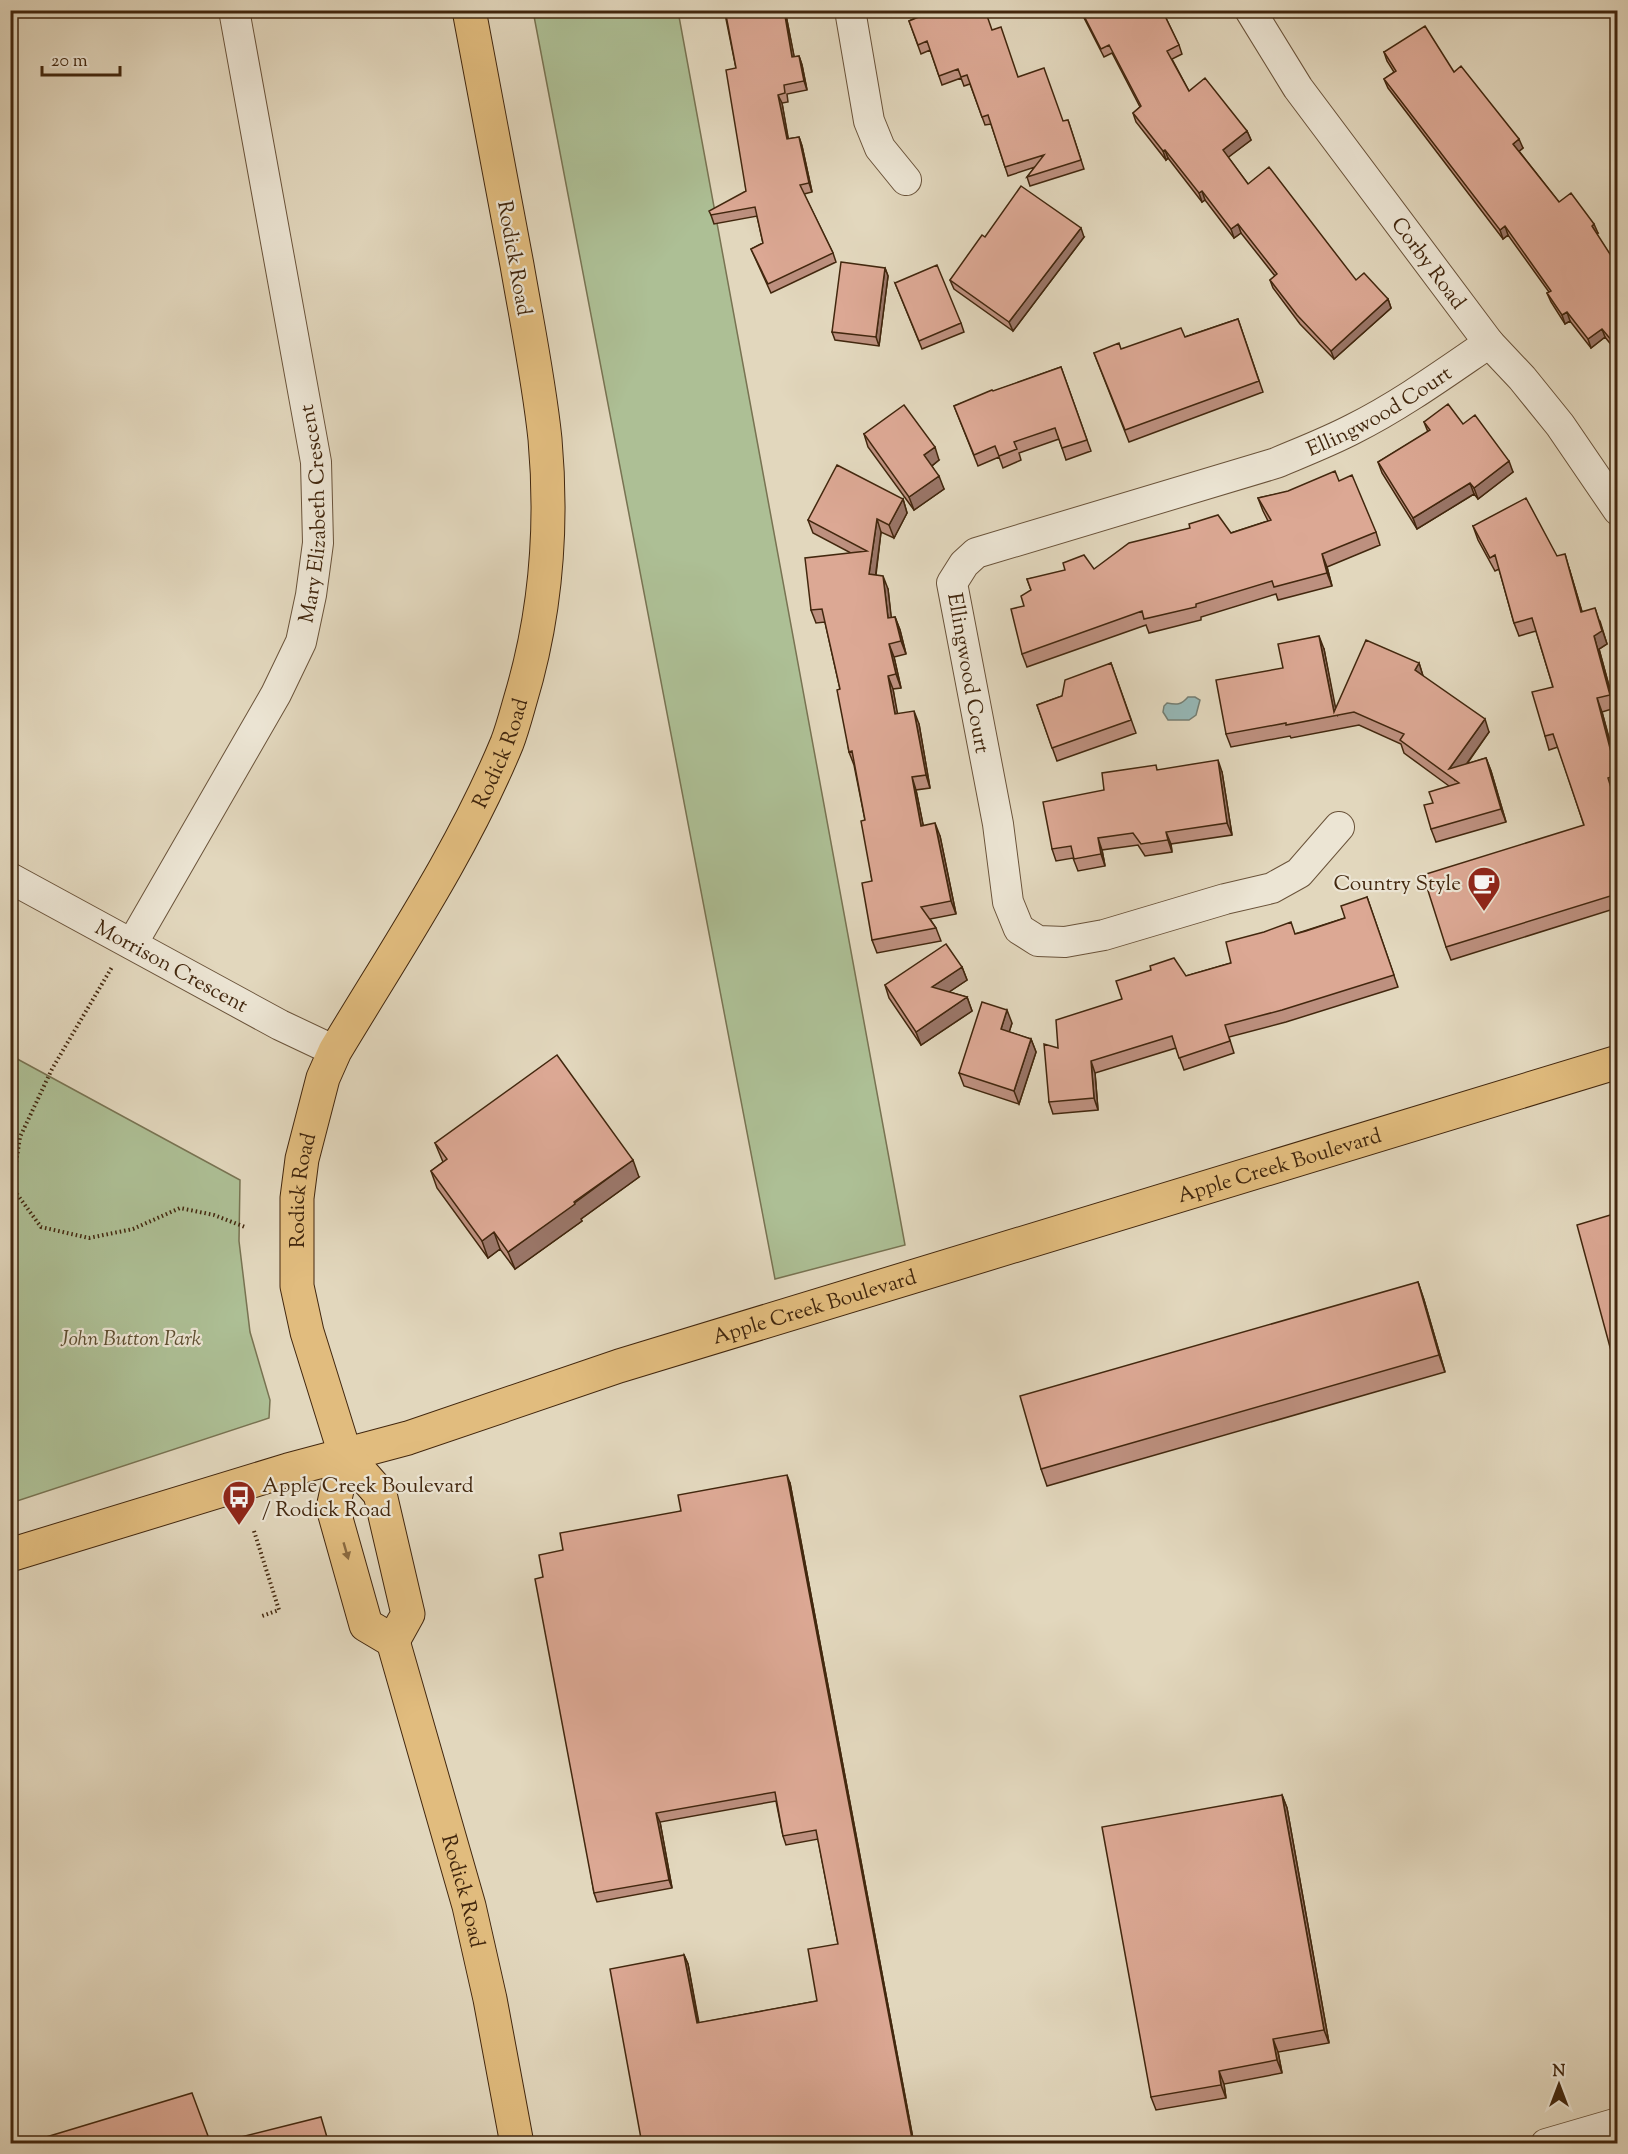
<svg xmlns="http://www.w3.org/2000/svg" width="1628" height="2154" font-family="'Sorts Mill Goudy',serif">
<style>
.green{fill:#adbf95;stroke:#787352;stroke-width:1.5}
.water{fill:#96b8b7;stroke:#747e73;stroke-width:1.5}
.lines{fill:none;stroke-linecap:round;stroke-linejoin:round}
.minor-casing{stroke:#6a533a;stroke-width:32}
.major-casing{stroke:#42270e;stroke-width:35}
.path{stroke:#42270e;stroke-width:4;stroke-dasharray:1.5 3;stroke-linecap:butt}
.minor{stroke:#ece5d4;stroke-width:30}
.major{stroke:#e1bc7e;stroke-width:33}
.wall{fill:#bd907f;stroke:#42270e;stroke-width:1.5}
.shaded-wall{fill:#9a7668;stroke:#42270e;stroke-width:1.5}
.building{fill:#dca894;stroke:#42270e;stroke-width:1.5}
.oneway{fill:#8a6a40}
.labels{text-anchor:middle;stroke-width:4.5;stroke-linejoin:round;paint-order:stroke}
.street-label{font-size:21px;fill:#42270e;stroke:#ece5d4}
.poi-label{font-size:21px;fill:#42270e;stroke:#ece5d4;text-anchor:end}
.park-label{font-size:21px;font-style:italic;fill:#5d4d30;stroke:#ece5d4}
</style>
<rect width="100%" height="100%" fill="#e2d7bd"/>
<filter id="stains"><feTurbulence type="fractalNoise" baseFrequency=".00333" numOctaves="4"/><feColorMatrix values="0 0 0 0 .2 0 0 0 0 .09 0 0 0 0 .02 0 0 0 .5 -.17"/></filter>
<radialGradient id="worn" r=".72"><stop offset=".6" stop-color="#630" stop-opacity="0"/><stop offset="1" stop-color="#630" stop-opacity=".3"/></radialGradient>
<path class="green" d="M 533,11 L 678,11 L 905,1245 L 775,1279 Z
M 10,1055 L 240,1180 L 239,1241 L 250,1332 L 270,1400 L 269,1418 L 11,1503 Z"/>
<path class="water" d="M 1188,697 L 1195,697 L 1200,700 L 1196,715 L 1189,720 L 1168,720 L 1163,712 L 1164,706 L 1167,703 C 1177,705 1181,705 1188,697 Z"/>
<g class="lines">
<defs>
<g id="minor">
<path d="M 850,10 L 869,121 L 880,148 L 906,180"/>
<path id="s1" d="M 1250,10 L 1298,88 L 1489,343 L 1522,378 L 1560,425 L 1618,510"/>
<path id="s2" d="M 1339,827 L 1299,873 L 1272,888 L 1225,899 L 1104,935 L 1065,942 L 1038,941 L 1019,929 L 1008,902 L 998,824 L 952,583 L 964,564 L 976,553 L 1276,463 C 1302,452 1328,442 1353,429 C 1401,405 1445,373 1489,343"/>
<path id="s3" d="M 10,878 L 280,1025 L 335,1051"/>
<path id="s4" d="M 132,944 L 276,694 L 301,642 L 311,595 L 318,543 L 316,462 L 234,10"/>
<path d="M 1546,2144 L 1618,2123"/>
</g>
<g id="major">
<path id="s5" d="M 345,1454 L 333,1508 L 366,1625 L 393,1641 L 469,1906 L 490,1999 L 517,2144"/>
<path id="s6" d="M 10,1555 L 288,1470 L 408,1438 L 619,1366 L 1618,1062"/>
<path id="s7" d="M 393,1641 L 408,1614 L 380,1494 L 345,1454 L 307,1332 L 297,1286 L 297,1198 L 302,1159 L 323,1078 L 335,1051 C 395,951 462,852 507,743 C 512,730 516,715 520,701 C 546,615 553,529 545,439 C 539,381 527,323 517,265 C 501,180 485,95 469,10"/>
</g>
</defs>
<use href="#minor" class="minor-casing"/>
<use href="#major" class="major-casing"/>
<path class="path" d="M 10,1189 L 14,1190 L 41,1227 L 89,1238 L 133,1229 L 180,1208 L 214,1215 L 245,1227
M 10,1202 L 20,1137 L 52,1069 L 112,967
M 254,1531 L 279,1610 L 262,1616"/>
<use href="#minor" class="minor"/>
<use href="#major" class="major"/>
</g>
<path class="wall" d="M 716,10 L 785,10 L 794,57 L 799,56 L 802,65 L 807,90 L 787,94 L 788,102 L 782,103 L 788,139 L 799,137 L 802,146 L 812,192 L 804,194 L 833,253 L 836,262 L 771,293 L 751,249 L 763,243 L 757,216 L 714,224 L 711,215 L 746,191 L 736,68 L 725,14 L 718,16 Z
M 1080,10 L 1162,10 L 1179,45 L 1182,54 L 1172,59 L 1189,91 L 1247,131 L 1251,140 L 1228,157 L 1248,184 L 1356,280 L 1388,299 L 1391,308 L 1334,359 L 1300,324 L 1273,288 L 1270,280 L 1275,276 L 1241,233 L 1234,238 L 1205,200 L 1202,202 L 1168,158 L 1166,160 L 1136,122 L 1133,113 L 1140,107 L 1112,53 L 1104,57 Z
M 928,13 L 992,30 L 1018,77 L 1063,121 L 1068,120 L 1084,169 L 1030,186 L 1027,177 L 1035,167 L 1008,176 L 991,124 L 985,125 L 970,84 L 964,86 L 961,78 L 942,85 L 930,50 L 921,54 L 909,21 Z
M 1384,52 L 1454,72 L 1523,148 L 1519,151 L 1559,202 L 1598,233 L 1596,234 L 1617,265 L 1617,352 L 1605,337 L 1591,348 L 1570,321 L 1565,324 L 1551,302 L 1547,293 L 1549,292 L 1508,235 L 1503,239 L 1388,88 L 1384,79 L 1394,72 L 1387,61 Z
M 985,237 L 1084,237 L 1013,331 L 954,289 L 950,280 Z
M 885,268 L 888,276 L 879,346 L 835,340 L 832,332 Z
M 895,283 L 961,323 L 964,332 L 922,349 Z
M 1238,319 L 1263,392 L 1129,442 L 1094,353 L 1121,349 L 1185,337 Z
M 1061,367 L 1091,451 L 1066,460 L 1059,439 L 1019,453 L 1021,460 L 1003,468 L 999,457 L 978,466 L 954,406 Z
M 1424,422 L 1463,424 L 1513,472 L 1478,499 L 1474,494 L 1417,529 L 1382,473 L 1378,462 L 1428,432 Z
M 864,434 L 939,460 L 932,466 L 944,489 L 914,510 L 868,447 Z
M 1339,481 L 1376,532 L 1380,545 L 1327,567 L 1332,586 L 1278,600 L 1276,594 L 1201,617 L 1201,620 L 1149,633 L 1146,625 L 1027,667 L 1022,654 L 1024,606 L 1031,590 L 1027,579 L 1094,569 L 1231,533 L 1268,521 L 1263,511 L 1258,498 Z
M 903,499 L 907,513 L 894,538 L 881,532 L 876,575 L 888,589 L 891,618 L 895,617 L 900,630 L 906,654 L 894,657 L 901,688 L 893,689 L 897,714 L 919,724 L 930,788 L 916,790 L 923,825 L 940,836 L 956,914 L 930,919 L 936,928 L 941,941 L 877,953 L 872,940 L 872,881 L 865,820 L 854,765 L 849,752 L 840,689 L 825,622 L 816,623 L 811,610 L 851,553 L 813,533 L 808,520 Z
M 1473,526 L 1557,556 L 1569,568 L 1582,612 L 1600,621 L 1607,644 L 1599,649 L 1615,708 L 1602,712 L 1613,752 L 1617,750 L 1617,790 L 1613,792 L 1617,805 L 1617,908 L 1451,960 L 1446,947 L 1584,825 L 1558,747 L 1549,750 L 1545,736 L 1553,687 L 1536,631 L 1519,636 L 1514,623 L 1499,569 L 1495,571 L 1478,540 Z
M 1324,649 L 1335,709 L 1419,663 L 1423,676 L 1489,732 L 1467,764 L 1486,758 L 1491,771 L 1506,822 L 1436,842 L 1431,829 L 1433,803 L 1449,786 L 1404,753 L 1401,744 L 1359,725 L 1291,738 L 1290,736 L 1231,747 L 1226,734 L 1283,668 Z
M 1111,663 L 1136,733 L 1057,761 L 1037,705 L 1062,696 Z
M 1158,770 L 1222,772 L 1232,835 L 1171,844 L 1172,852 L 1145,856 L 1138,845 L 1102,850 L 1105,866 L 1078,871 L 1073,858 L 1056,861 L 1052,849 L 1104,790 Z
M 1367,897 L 1398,987 L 1286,1022 L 1229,1037 L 1234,1053 L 1184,1070 L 1176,1048 L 1095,1073 L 1098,1110 L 1053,1114 L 1049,1102 L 1058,1048 L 1122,999 L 1186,976 L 1231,963 L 1295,934 L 1345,918 Z
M 962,967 L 967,980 L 949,992 L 967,997 L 972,1011 L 921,1045 L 889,998 L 885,985 Z
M 1012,1023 L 1009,1032 L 1031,1039 L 1036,1052 L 1019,1104 L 964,1086 L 959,1073 Z
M 435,1143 L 639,1177 L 581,1219 L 582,1221 L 515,1269 L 500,1249 L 488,1258 L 437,1188 L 431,1171 L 443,1162 Z
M 1418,1282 L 1424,1300 L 1445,1372 L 1047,1486 L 1041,1469 Z
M 790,1483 L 914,2144 L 642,2144 L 684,1955 L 688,1964 L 699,2023 L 817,2001 L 838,1944 L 818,1839 L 786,1845 L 783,1836 L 776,1801 L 660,1822 L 672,1888 L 597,1902 L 594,1893 L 543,1577 L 563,1550 L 681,1511 Z
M 1282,1795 L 1287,1808 L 1329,2043 L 1278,2052 L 1282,2073 L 1224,2084 L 1226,2098 L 1156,2110 L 1151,2097 Z"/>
<path class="shaded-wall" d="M 784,10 L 785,10 L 796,66 L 792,57 Z
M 799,56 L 802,65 L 807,90 L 804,81 Z
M 778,95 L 782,103 L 790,148 L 787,139 Z
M 1247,131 L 1251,140 L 1226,159 L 1223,150 Z
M 799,137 L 802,146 L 812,192 L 809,183 Z
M 1519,139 L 1523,148 L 1517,153 L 1513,144 Z
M 1165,150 L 1168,158 L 1166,160 L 1163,151 Z
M 1202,191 L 1205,200 L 1202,202 L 1199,193 Z
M 1238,224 L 1241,233 L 1234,238 L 1231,229 Z
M 1594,224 L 1598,233 L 1595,235 L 1592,226 Z
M 1505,226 L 1508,235 L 1503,239 L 1500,230 Z
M 1081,228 L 1084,237 L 1013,331 L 1009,322 Z
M 885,268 L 888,276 L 879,346 L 876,337 Z
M 1388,299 L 1391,308 L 1334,359 L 1331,351 Z
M 1567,312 L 1570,321 L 1565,324 L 1562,315 Z
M 1602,329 L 1605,337 L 1591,348 L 1588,339 Z
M 935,447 L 939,460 L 929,468 L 924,455 Z
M 1509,461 L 1513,472 L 1478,499 L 1474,488 Z
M 939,476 L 944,489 L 914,510 L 909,497 Z
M 1470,483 L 1474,494 L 1417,529 L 1413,518 Z
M 903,499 L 907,513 L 894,538 L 889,525 Z
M 877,519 L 881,532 L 874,587 L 869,574 Z
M 1322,554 L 1327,567 L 1332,586 L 1327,573 Z
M 1565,554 L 1569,568 L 1586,625 L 1581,612 Z
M 883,576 L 888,589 L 893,632 L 888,618 Z
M 1595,608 L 1607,644 L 1599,649 L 1615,708 L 1610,695 L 1594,636 Z
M 895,617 L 900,630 L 906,654 L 901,641 Z
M 1319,636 L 1324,649 L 1337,715 L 1334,712 Z
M 889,644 L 894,657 L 901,688 L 896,674 Z
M 1419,663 L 1423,676 L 1415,670 Z
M 888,676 L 893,689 L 900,727 L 895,714 Z
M 1597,698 L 1602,712 L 1616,766 L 1611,752 Z
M 914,711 L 919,724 L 930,788 L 926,775 Z
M 1485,719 L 1489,732 L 1455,780 L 1449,769 Z
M 1486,758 L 1491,771 L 1506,822 L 1501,809 Z
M 1218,760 L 1222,772 L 1232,835 L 1227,823 Z
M 912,777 L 916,790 L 926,839 L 921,826 Z
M 935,823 L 940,836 L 956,914 L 951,901 Z
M 1166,832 L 1171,844 L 1172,852 L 1168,840 Z
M 1098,838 L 1102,850 L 1105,866 L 1101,854 Z
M 962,967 L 967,980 L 937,1000 L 932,987 Z
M 967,997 L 972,1011 L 921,1045 L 916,1032 Z
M 1007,1010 L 1012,1023 L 1006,1042 L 1001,1029 Z
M 1031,1039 L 1036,1052 L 1019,1104 L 1014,1091 Z
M 1091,1061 L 1095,1073 L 1098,1110 L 1094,1098 Z
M 633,1160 L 639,1177 L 581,1219 L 582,1221 L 515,1269 L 508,1252 Z
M 494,1232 L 500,1249 L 488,1258 L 482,1241 Z
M 1418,1282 L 1424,1300 L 1445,1372 L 1439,1355 Z
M 787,1475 L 790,1483 L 914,2144 L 913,2144 Z
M 1282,1795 L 1287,1808 L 1329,2043 L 1324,2030 Z
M 656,1813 L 660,1822 L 672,1888 L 669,1880 Z
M 684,1955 L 688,1964 L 700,2032 L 697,2023 Z
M 1273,2039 L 1278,2052 L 1282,2073 L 1277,2060 Z
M 1219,2071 L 1224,2084 L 1226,2098 L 1221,2085 Z"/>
<path class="building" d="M 725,10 L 784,10 L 792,57 L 799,56 L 804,81 L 784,85 L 785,93 L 778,95 L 787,139 L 799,137 L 809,183 L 800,185 L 833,253 L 768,284 L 751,249 L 763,243 L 755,207 L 711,215 L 709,211 L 746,191 L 726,70 L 736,68 Z
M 927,10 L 985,10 L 992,30 L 1001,27 L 1018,77 L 1044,68 L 1063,121 L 1068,120 L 1081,160 L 1027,177 L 1044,155 L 1005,167 L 988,115 L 982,117 L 967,75 L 961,77 L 958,69 L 939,76 L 927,41 L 918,45 L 909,21 L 928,13 Z
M 1081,10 L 1162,10 L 1179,45 L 1167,51 L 1189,91 L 1205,78 L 1247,131 L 1223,150 L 1248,184 L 1269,167 L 1356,280 L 1364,273 L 1388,299 L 1331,351 L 1297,315 L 1270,280 L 1277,274 L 1238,224 L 1231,229 L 1202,191 L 1199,193 L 1165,150 L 1163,151 L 1133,113 L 1141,106 L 1109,45 L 1101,49 Z
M 1425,26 L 1454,72 L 1461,66 L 1519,139 L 1513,144 L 1559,202 L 1571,193 L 1594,224 L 1592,226 L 1617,265 L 1617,347 L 1602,329 L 1588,339 L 1567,312 L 1562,315 L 1547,293 L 1551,291 L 1505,226 L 1500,230 L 1384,79 L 1396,71 L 1384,52 Z
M 1021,186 L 1081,228 L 1009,322 L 950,280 L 982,235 L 985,237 Z
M 841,262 L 885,268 L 876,337 L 832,332 Z
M 937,265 L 961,323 L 919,341 L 895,283 Z
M 1238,319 L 1259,381 L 1125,430 L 1094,353 L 1119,343 L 1121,349 L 1181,328 L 1185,337 Z
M 1061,367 L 1087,440 L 1062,448 L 1055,428 L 1014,442 L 1017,449 L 999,456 L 995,446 L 974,455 L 954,406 L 992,390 L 993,391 Z
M 1448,404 L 1463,424 L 1475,415 L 1509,461 L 1474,488 L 1470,483 L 1413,518 L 1378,462 L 1430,430 L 1424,422 Z
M 904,405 L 935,447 L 924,455 L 939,476 L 909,497 L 864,434 Z
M 837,465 L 903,499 L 889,525 L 877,519 L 869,574 L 883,576 L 888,618 L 895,617 L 901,641 L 889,644 L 896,674 L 888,676 L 895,714 L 914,711 L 926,775 L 912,777 L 921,826 L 935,823 L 951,901 L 921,907 L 936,928 L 872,940 L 862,883 L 872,881 L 861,821 L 865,820 L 852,751 L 849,752 L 837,690 L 840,689 L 822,609 L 811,610 L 805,558 L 867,551 L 808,520 Z
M 1335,471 L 1339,481 L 1352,475 L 1376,532 L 1322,554 L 1327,573 L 1274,587 L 1272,581 L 1196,604 L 1196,607 L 1144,619 L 1142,611 L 1022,654 L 1011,609 L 1024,606 L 1021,596 L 1031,590 L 1027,579 L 1065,570 L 1063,563 L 1084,555 L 1094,569 L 1129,543 L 1190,528 L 1189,524 L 1218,515 L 1231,533 L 1271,520 L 1258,498 L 1288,491 Z
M 1526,498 L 1557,556 L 1565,554 L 1581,612 L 1595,608 L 1602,631 L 1594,636 L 1610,695 L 1597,698 L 1611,752 L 1617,750 L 1617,775 L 1608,778 L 1617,807 L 1617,894 L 1446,947 L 1423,875 L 1584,825 L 1553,734 L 1545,736 L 1532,692 L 1553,687 L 1532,618 L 1514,623 L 1495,555 L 1490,558 L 1473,526 Z
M 1319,636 L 1334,712 L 1366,640 L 1419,663 L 1415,670 L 1485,719 L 1449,769 L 1486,758 L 1501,809 L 1431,829 L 1424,805 L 1433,803 L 1429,792 L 1459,783 L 1400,740 L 1404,734 L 1354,712 L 1286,725 L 1286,723 L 1226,734 L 1216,680 L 1283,668 L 1278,644 Z
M 1111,663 L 1131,720 L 1052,748 L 1037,705 L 1062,696 L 1065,680 Z
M 1218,760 L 1227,823 L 1166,832 L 1168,840 L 1141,844 L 1133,833 L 1098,838 L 1101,854 L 1074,859 L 1071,846 L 1052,849 L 1043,802 L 1104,790 L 1102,773 L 1156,765 L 1157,770 Z
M 1367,897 L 1394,975 L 1282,1010 L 1225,1025 L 1230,1041 L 1179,1058 L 1172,1036 L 1091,1061 L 1094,1098 L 1049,1102 L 1044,1044 L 1058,1048 L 1056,1020 L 1122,999 L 1116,981 L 1151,970 L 1150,966 L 1174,958 L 1186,976 L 1231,963 L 1226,942 L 1264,932 L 1291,922 L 1295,934 L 1306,931 L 1345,918 L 1341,906 Z
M 946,944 L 962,967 L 932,987 L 967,997 L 916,1032 L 885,985 Z
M 982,1002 L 1007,1010 L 1001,1029 L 1031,1039 L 1014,1091 L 959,1073 Z
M 557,1055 L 633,1160 L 574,1202 L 575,1204 L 508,1252 L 494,1232 L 482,1241 L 431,1171 L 447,1159 L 435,1143 Z
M 1617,1213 L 1617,1373 L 1577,1225 Z
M 1418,1282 L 1439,1355 L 1041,1469 L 1020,1396 Z
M 787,1475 L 913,2144 L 642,2144 L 610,1969 L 684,1955 L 697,2023 L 817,2001 L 808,1949 L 838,1944 L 816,1830 L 783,1836 L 775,1792 L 656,1813 L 669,1880 L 594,1893 L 535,1579 L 543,1577 L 539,1555 L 563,1550 L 560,1533 L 681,1511 L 678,1495 Z
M 1282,1795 L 1324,2030 L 1273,2039 L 1277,2060 L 1219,2071 L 1221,2085 L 1151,2097 L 1102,1827 Z
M 192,2093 L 211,2144 L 23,2144 Z
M 321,2117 L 329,2144 L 213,2144 Z"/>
<defs><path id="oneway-solid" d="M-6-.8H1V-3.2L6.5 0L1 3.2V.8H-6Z" transform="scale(1.5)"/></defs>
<use class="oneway" href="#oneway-solid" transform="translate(346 1551) rotate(74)"/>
<defs>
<symbol id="cafe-pin" viewBox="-11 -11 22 30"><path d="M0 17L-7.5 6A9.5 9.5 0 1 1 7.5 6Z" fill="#8f2418" stroke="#ece5d4"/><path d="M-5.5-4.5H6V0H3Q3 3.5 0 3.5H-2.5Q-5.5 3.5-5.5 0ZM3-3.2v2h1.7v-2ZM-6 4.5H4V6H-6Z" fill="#fff"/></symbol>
<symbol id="bus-pin" viewBox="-11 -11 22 30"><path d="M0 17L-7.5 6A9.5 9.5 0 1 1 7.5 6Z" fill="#8f2418" stroke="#ece5d4"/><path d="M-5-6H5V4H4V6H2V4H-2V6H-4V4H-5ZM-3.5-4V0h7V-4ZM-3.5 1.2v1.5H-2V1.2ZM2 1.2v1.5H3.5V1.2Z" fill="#fff"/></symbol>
</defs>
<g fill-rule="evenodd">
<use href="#cafe-pin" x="1465" y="864" width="38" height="52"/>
<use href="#bus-pin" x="220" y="1478" width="38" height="52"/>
</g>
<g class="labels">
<g class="street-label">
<text transform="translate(515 258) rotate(80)" y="7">Rodick Road</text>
<text dy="7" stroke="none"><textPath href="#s1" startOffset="310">Corby Road</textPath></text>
<text dy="7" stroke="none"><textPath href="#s2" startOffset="1176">Ellingwood Court</textPath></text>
<text dy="7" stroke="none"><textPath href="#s4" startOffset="476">Mary Elizabeth Crescent</textPath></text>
<text transform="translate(969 673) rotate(80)" y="7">Ellingwood Court</text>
<text dy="7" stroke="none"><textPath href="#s7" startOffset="964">Rodick Road</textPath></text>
<text dy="7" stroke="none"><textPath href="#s3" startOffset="184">Morrison Crescent</textPath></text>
<text dy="7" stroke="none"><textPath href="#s6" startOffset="1328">Apple Creek Boulevard</textPath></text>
<text dy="7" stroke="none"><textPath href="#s7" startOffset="478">Rodick Road</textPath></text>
<text dy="7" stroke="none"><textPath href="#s6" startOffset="842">Apple Creek Boulevard</textPath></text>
<text dy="7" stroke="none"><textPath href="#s5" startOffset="468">Rodick Road</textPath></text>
</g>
<g class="poi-label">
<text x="1461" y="890">Country Style</text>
<text x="262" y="1492" text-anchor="start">Apple Creek Boulevard<tspan x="262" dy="24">/ Rodick Road</tspan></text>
</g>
<g class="park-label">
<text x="131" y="1345">John Button Park</text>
</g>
</g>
<rect width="1628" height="2154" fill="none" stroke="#e2d7bd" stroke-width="36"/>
<rect x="12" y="12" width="1604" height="2130" fill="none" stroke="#42270e" stroke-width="3"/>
<rect x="18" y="18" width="1592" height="2118" fill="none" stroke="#42270e" stroke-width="1.5"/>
<g transform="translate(1559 2085)" stroke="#ece5d4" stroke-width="4.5" paint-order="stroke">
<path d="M0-4.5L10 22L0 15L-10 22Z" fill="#42270e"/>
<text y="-9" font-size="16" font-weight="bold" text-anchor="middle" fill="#42270e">N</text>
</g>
<path d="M42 66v9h78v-9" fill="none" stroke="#42270e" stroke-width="3"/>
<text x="51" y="66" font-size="18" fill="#42270e" stroke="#ece5d4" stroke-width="4.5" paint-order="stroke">20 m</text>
<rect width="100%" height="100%" filter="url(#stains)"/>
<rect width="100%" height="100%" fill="url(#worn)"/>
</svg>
